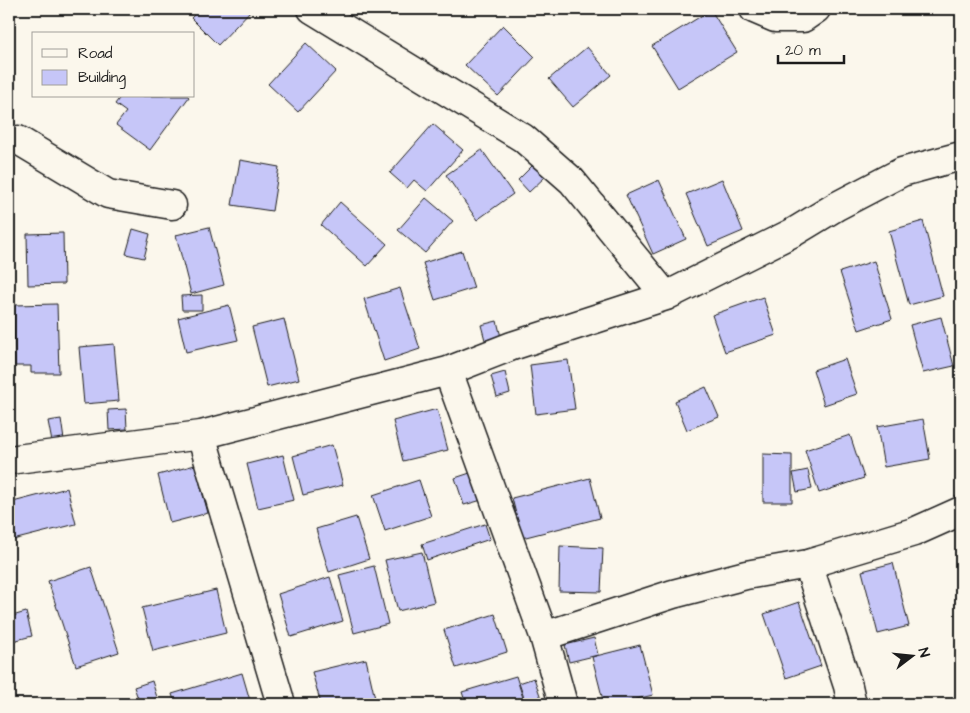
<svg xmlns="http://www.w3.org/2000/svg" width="970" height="713" font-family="'Architects Daughter',sans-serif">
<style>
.building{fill:#c6c6f8;stroke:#1c1c1c}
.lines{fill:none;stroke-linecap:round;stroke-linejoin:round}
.minor-casing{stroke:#1c1c1c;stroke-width:31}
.minor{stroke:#fbf7ec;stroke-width:28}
</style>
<rect width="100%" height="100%" fill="#fbf7ec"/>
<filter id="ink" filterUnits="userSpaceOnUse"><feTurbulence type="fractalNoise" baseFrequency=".02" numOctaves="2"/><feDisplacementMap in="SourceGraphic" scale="10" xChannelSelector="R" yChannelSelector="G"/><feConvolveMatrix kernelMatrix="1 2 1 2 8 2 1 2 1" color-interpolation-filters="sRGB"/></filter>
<g filter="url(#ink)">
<path class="building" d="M 200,9 L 252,9 L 218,45 L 191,18 Z
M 711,10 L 737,52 L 678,88 L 652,46 Z
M 503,25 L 535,57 L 498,96 L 465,65 Z
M 306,43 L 336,71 L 298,112 L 268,84 Z
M 587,47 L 611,75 L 573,107 L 549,79 Z
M 121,96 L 188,96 L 189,97 L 150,150 L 116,125 L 126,112 L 115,104 Z
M 433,124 L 463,150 L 427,191 L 414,180 L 407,188 L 390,173 Z
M 482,150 L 513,194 L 477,220 L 446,175 Z
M 240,160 L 279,167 L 272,211 L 232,205 Z
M 533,165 L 545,177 L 529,192 L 518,180 Z
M 722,179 L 743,231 L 708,246 L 686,194 Z
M 659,180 L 686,239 L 653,254 L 626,195 Z
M 426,198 L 453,221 L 425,253 L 398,230 Z
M 340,202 L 387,244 L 367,266 L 321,225 Z
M 923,221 L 943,296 L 909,305 L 889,231 Z
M 209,227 L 224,285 L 191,294 L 176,235 Z
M 133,229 L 150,234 L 144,258 L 126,254 Z
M 63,233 L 64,284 L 28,285 L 27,234 Z
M 462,251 L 474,288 L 435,300 L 423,263 Z
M 874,261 L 892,319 L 859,330 L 840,272 Z
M 400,288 L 420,349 L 384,361 L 364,299 Z
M 202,295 L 202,310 L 182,310 L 181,296 Z
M 763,297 L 776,335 L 725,352 L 712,315 Z
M 57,304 L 59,373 L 31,373 L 31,366 L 15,366 L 14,305 Z
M 229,305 L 238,340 L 186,352 L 178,318 Z
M 941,317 L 954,366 L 923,373 L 910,325 Z
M 284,319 L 299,379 L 267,387 L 252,327 Z
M 497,321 L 501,337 L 485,340 L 481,325 Z
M 114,344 L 119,401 L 84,404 L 79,347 Z
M 845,359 L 857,394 L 824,405 L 813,370 Z
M 568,360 L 575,409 L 536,414 L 530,365 Z
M 505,372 L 510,393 L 497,397 L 491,376 Z
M 706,387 L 719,417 L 687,430 L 675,401 Z
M 126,409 L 127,429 L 109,430 L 108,410 Z
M 437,409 L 448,450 L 403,461 L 393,421 Z
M 61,419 L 64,440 L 52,442 L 48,421 Z
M 923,419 L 930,459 L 884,467 L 877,427 Z
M 850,435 L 864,478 L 819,493 L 805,450 Z
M 332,445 L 343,485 L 303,495 L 293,456 Z
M 763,454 L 792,455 L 792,502 L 763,502 Z
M 283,455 L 294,500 L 258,508 L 247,464 Z
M 195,465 L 208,513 L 170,523 L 158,475 Z
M 808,470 L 812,489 L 797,492 L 793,473 Z
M 473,472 L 482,500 L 464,505 L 455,478 Z
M 590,478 L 600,518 L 522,538 L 512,498 Z
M 419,480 L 431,516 L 385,531 L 373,495 Z
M 67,488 L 76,524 L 9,541 L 9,503 Z
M 356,517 L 369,559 L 329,572 L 316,529 Z
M 485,524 L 490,539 L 427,560 L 422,544 Z
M 560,546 L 603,548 L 601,592 L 559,591 Z
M 422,552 L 434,602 L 398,611 L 385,560 Z
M 893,563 L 909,626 L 878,634 L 862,571 Z
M 374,566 L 388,624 L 354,633 L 339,575 Z
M 91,567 L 119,652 L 76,666 L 48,581 Z
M 330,577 L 343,621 L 291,637 L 278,594 Z
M 216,590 L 226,633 L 153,651 L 142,608 Z
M 799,602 L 821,666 L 786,678 L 764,614 Z
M 26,612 L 32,636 L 9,642 L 9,617 Z
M 495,614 L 507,652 L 456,668 L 444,630 Z
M 594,638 L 598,655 L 569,662 L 565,645 Z
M 640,645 L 653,695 L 616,704 L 604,704 L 592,657 Z
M 366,659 L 376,703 L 369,704 L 321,704 L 312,672 Z
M 242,673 L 251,704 L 175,704 L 172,694 Z
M 516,676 L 525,704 L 466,704 L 462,692 Z
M 534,678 L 543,704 L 526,704 L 519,683 Z
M 152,681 L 159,704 L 140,704 L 134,687 Z"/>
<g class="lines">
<defs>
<path id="minor" d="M 312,9 L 523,138 L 572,181 L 666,296
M 754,9 L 775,18 L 803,18 L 816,9
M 18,140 L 108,194 L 172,205
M 448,371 L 544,636 L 563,704
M 201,435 L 281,704
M 9,460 L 201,435 L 448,371 L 512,346 L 666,296 L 794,232 L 837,206 L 902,172 L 961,156
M 808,564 L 848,686 L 852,704
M 544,636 L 673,594 L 746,575 L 808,564 L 914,532 L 961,511"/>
</defs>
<use href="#minor" class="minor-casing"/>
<use href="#minor" class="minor"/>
</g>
</g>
<rect width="970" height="713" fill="none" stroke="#fbf7ec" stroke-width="30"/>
<rect x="15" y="15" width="940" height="683" fill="none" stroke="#1c1c1c" stroke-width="2" filter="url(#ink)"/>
<rect x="32" y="32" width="162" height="65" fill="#fbf7ec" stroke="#a29f99"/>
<rect x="42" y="49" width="25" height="8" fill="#fbf7ec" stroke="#a29f99"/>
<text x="78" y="58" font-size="15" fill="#1c1c1c">Road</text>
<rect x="42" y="70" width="25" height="15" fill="#c6c6f8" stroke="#a29f99"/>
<text x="78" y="82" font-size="15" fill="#1c1c1c">Building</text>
<g transform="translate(912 656) rotate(74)" stroke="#fbf7ec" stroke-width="4" paint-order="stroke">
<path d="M0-4L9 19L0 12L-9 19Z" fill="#1c1c1c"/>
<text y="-8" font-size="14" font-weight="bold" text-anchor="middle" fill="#1c1c1c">N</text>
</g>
<path d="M778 55v8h66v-8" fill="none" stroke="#1c1c1c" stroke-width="2.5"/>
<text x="785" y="55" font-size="15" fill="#1c1c1c" stroke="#fbf7ec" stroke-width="4" paint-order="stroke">20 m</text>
</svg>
